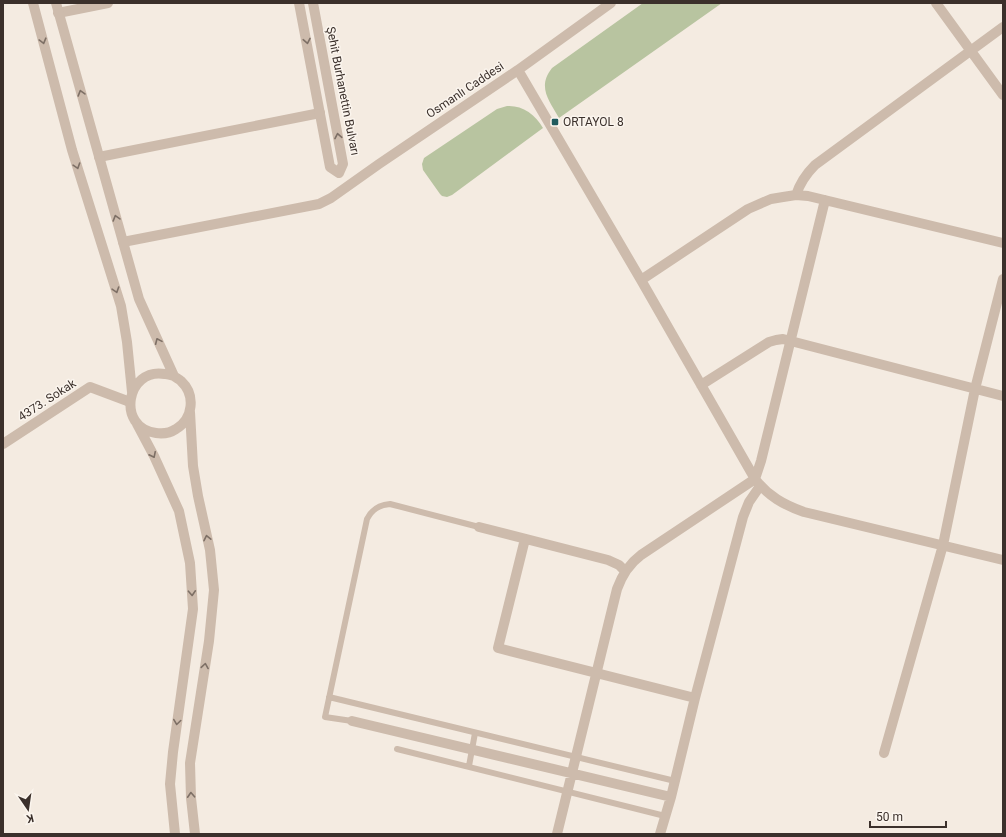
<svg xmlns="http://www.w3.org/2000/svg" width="1006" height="837" font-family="Roboto,sans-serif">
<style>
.green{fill:#b8c4a0}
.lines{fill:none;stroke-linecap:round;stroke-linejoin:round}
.service{stroke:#cdbbac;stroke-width:6}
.minor{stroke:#cdbbac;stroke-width:10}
.tertiary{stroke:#cdbbac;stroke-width:10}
.oneway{stroke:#7d6f65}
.poi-dot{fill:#1f5a5e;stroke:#fbf5ee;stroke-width:1.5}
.labels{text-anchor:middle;stroke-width:3;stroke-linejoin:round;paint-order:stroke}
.street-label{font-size:12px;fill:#3b302b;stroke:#fbf5ee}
.poi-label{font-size:12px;fill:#3b302b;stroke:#fbf5ee;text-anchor:start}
</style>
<rect width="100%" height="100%" fill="#f4ebe1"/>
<path class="green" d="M 643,3 L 722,3 L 559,118 C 549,100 537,87 552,68 Z
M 507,106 C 522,105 535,114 543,128 L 452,195 L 447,197 L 442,196 L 440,194 L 423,170 L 422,164 L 424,158 L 497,109 Z"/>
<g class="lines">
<path class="service" d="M 329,697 L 675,781
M 352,721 L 325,717 L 367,519 C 372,509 379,505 390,504 L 479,527
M 397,749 L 665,816
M 469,766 L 475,733"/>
<path class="minor" d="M 936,3 L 1003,95
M 58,13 L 108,3
M 518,70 L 641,280 L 755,479 C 768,496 784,505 804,512 L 1003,560
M 99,157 L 320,113
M 796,195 C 800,183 806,174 815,165 L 1003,27
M 123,242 L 319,204 L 331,198 L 379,164 L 518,70 L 611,3
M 641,280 L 748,209 L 771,199 L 783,197 L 796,195 L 808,196 L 1003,243
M 701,385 L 769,342 L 776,340 L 783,339 L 1003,396
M 3,444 L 90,387 L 130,402
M 479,527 L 608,560 L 619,565 L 625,571
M 525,539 L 498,648 L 695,698
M 352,721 L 671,797
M 884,753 L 943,545 L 975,389 L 1003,279
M 557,834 L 617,589 C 622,575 629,564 641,555 L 755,479 L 761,461 L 825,200
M 660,834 L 671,797 L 695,698 L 743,517 L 749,502 L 760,486"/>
<path class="tertiary" d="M 33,3 L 72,150 L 121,306 L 127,342 L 132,392
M 56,3 L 139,299 L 174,376 C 176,378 179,379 181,381 C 196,395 193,419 176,429 C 170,433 163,434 156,433 C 116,428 126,367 165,374 C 168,374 171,375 174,376
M 299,3 L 330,167 L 339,173 L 343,164 L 313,3
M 190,412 L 193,466 L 198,496 L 210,550 L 214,590 L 209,641 L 190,763 L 191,798 L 195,834
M 137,424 L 154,456 L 179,511 L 190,563 L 193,609 L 173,752 L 170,784 L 175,834"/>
</g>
<defs><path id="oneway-chevron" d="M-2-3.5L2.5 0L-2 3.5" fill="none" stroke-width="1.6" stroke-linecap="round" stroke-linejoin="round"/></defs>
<g class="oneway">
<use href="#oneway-chevron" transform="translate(43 41) rotate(75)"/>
<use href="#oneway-chevron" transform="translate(307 41) rotate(79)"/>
<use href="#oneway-chevron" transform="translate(81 93) rotate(-106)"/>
<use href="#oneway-chevron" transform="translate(338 136) rotate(-101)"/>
<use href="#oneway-chevron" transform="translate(77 166) rotate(72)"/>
<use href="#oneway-chevron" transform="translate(116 218) rotate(-106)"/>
<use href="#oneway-chevron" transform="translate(116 290) rotate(72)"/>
<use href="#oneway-chevron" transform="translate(158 341) rotate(-114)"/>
<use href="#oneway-chevron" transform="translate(153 455) rotate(64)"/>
<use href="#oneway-chevron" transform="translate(207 538) rotate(-102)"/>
<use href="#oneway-chevron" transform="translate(192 593) rotate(87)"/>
<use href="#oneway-chevron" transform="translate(205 666) rotate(-81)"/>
<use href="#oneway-chevron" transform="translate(177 722) rotate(98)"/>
<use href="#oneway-chevron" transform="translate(191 795) rotate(-93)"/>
</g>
<rect class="poi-dot" x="551" y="118" width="8" height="8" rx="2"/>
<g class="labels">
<g class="street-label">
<text transform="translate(465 90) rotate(-34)" y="4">Osmanlı Caddesi</text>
<text transform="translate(343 91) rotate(79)" y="4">Şehit Burhanettin Bulvarı</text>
<text transform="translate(47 400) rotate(-33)" y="4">4373. Sokak</text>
</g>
<g class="poi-label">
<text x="563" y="126">ORTAYOL 8</text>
</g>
</g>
<rect width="1006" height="837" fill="none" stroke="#3b302b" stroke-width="8"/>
<g transform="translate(28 809) rotate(167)" stroke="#fbf5ee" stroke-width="3" paint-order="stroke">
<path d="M0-3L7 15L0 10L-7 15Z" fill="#3b302b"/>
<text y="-6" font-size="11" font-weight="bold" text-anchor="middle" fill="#3b302b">K</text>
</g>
<path d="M870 821v6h76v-6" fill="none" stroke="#3b302b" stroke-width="2"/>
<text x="876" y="821" font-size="12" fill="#3b302b" stroke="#fbf5ee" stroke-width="3" paint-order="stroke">50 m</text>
</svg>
